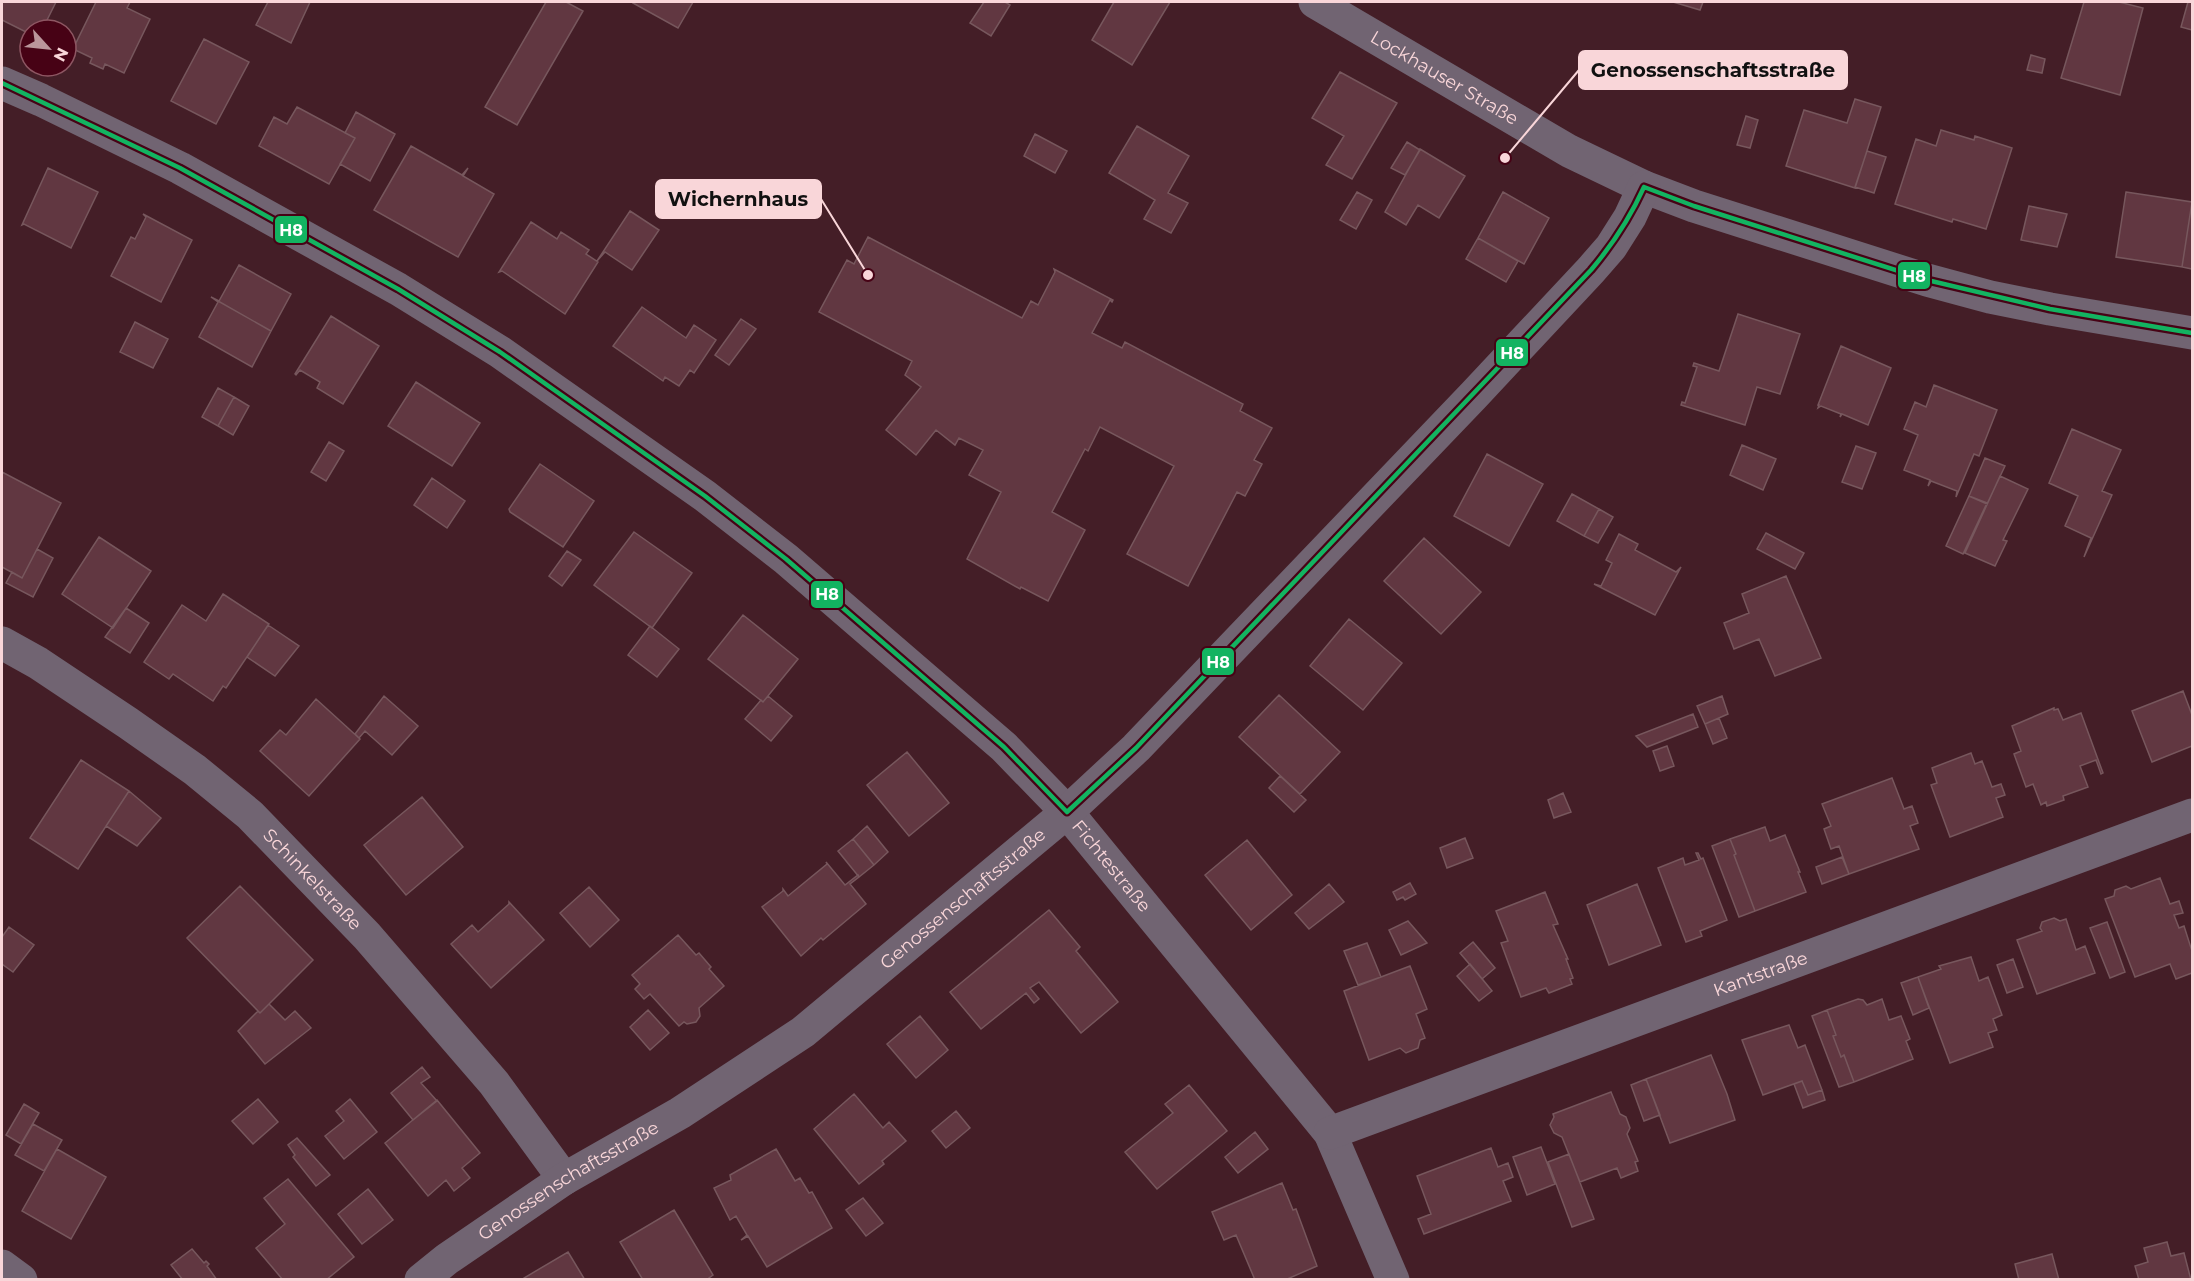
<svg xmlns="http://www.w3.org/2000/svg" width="2194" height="1281" font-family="Montserrat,sans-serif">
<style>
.building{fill:#613741;stroke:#77575d;stroke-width:1.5}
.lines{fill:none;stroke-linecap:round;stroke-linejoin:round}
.minor{stroke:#716472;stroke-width:33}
.bus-1-casing{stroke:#470215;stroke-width:9}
.bus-1{stroke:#13b361;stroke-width:4.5}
.labels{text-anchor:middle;stroke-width:4.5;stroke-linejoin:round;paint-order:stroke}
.street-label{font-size:18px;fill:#f9d6d9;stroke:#470215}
.leader{fill:none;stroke:#f9d6d9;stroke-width:2}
.callout-dot{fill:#f9d6d9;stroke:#470215;stroke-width:2}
.callout{fill:#f9d6d9;stroke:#f9d6d9;stroke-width:2}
.callout-label{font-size:20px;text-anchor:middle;font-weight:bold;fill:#111}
.line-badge{stroke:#470215;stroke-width:2}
.badge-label{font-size:16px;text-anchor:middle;font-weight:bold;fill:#fff}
</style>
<rect width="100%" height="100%" fill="#441e27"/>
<path class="building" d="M 2,2 L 56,2 L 42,30 L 30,30 L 30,34 L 2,20 Z
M 96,2 L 130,2 L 127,8 L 150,19 L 124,73 L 105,64 L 103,69 L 90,63 L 92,58 L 73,49 Z
M 268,2 L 310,2 L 291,43 L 256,25 Z
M 546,2 L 566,2 L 583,11 L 517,125 L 485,107 Z
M 634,2 L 693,2 L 678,28 L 633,3 Z
M 984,2 L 1005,2 L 1010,5 L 991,36 L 970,23 Z
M 1114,2 L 1170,2 L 1132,65 L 1092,40 Z
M 1673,2 L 1703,2 L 1700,10 Z
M 2084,2 L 2119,2 L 2143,8 L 2120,95 L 2061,78 Z
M 2188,2 L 2192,2 L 2192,30 L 2181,27 Z
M 204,39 L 249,62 L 216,124 L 171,101 Z
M 2031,55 L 2045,59 L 2042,73 L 2027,70 Z
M 1340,72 L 1397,103 L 1352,179 L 1326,165 L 1344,136 L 1312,118 Z
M 1855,99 L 1881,107 L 1855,188 L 1786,166 L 1804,110 L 1847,123 Z
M 297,107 L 355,138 L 329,184 L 259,146 L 274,117 L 287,124 Z
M 356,112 L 395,134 L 370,181 L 340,164 L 355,138 L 345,133 Z
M 1746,116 L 1758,120 L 1750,148 L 1737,145 Z
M 1137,126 L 1189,156 L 1168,193 L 1188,203 L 1171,233 L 1144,219 L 1155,200 L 1109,173 Z
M 1941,130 L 1974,140 L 1975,136 L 2012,148 L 1986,229 L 1953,219 L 1952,222 L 1895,204 L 1916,139 L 1936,146 Z
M 1035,134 L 1067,151 L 1055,173 L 1024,156 Z
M 1407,142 L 1420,150 L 1405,175 L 1391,168 Z
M 411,146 L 462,175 L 468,168 L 463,176 L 494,194 L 458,257 L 374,210 Z
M 1420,149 L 1465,176 L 1439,218 L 1418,205 L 1406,225 L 1385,212 Z
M 1867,151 L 1886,157 L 1874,193 L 1855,187 Z
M 48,168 L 98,192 L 71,248 L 24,224 L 22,225 Z
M 1357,192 L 1372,200 L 1356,229 L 1340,220 Z
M 1503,192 L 1549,218 L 1524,264 L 1478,238 Z
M 2126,192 L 2192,202 L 2182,267 L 2116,257 Z
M 2192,202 L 2192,269 L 2182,267 Z
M 2029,206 L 2067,214 L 2057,247 L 2021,240 Z
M 630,211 L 659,230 L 632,270 L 605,252 L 597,261 Z
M 143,214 L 192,240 L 161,302 L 111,276 L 131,237 L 135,239 L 146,217 Z
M 531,222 L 557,239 L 561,232 L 589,250 L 586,254 L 598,262 L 565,314 L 502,271 L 499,272 Z
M 868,237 L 1022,318 L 1031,301 L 1038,305 L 1055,272 L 1054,269 L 1113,300 L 1112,302 L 1110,300 L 1092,333 L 1122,348 L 1125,342 L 1243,404 L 1240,411 L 1272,428 L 1254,460 L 1262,464 L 1245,496 L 1237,492 L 1188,586 L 1127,554 L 1174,466 L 1100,427 L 1088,451 L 1085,449 L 1052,512 L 1085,530 L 1048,601 L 1021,587 L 1020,589 L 967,559 L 1001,492 L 969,475 L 983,450 L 959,438 L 955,445 L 936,430 L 916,455 L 886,430 L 921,387 L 905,375 L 912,361 L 819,312 L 847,260 L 854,264 Z
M 1478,238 L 1518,261 L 1506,282 L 1466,259 Z
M 239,265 L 291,294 L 271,331 L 211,297 L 219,301 Z
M 211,297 L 271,331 L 252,367 L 199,337 L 218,302 Z
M 642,307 L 686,338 L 694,325 L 716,340 L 694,373 L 690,370 L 679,386 L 665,377 L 663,381 L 613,346 Z
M 1738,314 L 1800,334 L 1780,394 L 1757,387 L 1745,425 L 1681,405 L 1682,402 L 1685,403 L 1697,367 L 1693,366 L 1694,363 L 1719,371 Z
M 331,316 L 379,346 L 343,404 L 317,388 L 320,382 L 300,370 L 296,375 L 295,374 Z
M 741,319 L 756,329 L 729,365 L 715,355 Z
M 135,322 L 168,339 L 153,368 L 120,352 Z
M 1841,346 L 1891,368 L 1868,425 L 1842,414 L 1840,417 L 1841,414 L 1821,406 L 1818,408 L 1819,405 L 1818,405 Z
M 416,382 L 480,423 L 452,466 L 388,426 Z
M 1934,385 L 1997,410 L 1979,456 L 1974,454 L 1956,497 L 1957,491 L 1931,481 L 1928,486 L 1930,480 L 1904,470 L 1918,435 L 1904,429 L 1915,402 L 1926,407 Z
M 218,388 L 234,397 L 218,426 L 202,417 Z
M 234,397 L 249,406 L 233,435 L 218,426 Z
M 2072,429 L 2121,450 L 2102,491 L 2112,495 L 2084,557 L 2091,538 L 2065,526 L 2078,496 L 2049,483 Z
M 329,442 L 344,451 L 326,481 L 311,472 Z
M 1742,445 L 1776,459 L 1763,490 L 1730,475 Z
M 1856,446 L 1876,453 L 1862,489 L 1842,482 Z
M 1487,454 L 1543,484 L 1509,546 L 1454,516 Z
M 1985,458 L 2005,466 L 1987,504 L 1969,496 Z
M 540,464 L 594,501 L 563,547 L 510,512 L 509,509 Z
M 2,472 L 61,503 L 22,578 L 2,567 Z
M 2000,476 L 2028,489 L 2003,540 L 2007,541 L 1995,566 L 1965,553 Z
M 432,478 L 465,501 L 447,528 L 414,505 Z
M 1572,494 L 1599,509 L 1584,536 L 1557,521 Z
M 1969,496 L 1987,503 L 1963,554 L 1946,546 Z
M 1599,509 L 1613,517 L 1598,543 L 1584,536 Z
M 634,532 L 692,573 L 652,628 L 594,585 Z
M 1766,533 L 1804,553 L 1795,569 L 1757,549 Z
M 1619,534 L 1638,544 L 1635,550 L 1676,572 L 1681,567 L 1655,615 L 1594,584 L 1601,586 L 1612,563 L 1606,560 Z
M 99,537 L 151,571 L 113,628 L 62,594 Z
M 1424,538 L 1481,592 L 1441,634 L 1384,581 Z
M 37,549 L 53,558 L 33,597 L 6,583 L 12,572 L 22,578 Z
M 567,551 L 581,560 L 562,586 L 549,576 Z
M 1786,576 L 1821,658 L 1775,676 L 1759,639 L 1734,649 L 1724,623 L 1749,613 L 1742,594 Z
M 223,594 L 269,624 L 226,688 L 223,686 L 213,701 L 173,674 L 169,679 L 144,662 L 182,605 L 206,621 Z
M 126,608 L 149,623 L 130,653 L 105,637 Z
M 743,615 L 798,659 L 763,702 L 708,659 Z
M 1349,619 L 1402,663 L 1363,710 L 1310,666 Z
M 268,625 L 299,646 L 275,676 L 247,657 Z
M 650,626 L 679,649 L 657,677 L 628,655 Z
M 2183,691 L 2192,715 L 2192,746 L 2152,762 L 2132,711 Z
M 1279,695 L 1340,752 L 1300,794 L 1239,737 Z
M 384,696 L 418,726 L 392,755 L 365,731 L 359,738 L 355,734 Z
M 768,696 L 792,716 L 771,741 L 745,719 L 761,700 L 763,702 Z
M 1722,696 L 1728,714 L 1705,724 L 1697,706 Z
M 316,699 L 360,739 L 309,796 L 260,751 L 280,730 L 286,735 Z
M 2054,708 L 2054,710 L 2058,709 L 2063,720 L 2081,713 L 2103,773 L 2101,774 L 2096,760 L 2080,766 L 2088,787 L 2063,796 L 2064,800 L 2047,806 L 2046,802 L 2041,805 L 2033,784 L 2026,787 L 2014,754 L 2021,751 L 2012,726 Z
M 1693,714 L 1698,727 L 1647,747 L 1636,736 Z
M 1719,718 L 1727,738 L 1713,744 L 1705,724 Z
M 1667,746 L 1674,766 L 1660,771 L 1653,751 Z
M 907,752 L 949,803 L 909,836 L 867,785 Z
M 1971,753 L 1975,764 L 1982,761 L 1992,787 L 2001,784 L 2005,795 L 1996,798 L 2003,817 L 1950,837 L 1931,785 L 1937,783 L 1932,768 Z
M 81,760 L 129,791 L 78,869 L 30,838 Z
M 1280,776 L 1306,800 L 1294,812 L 1269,788 Z
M 1892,778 L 1904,809 L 1912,806 L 1918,823 L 1910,826 L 1919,849 L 1849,874 L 1839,846 L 1831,849 L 1824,829 L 1831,826 L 1822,804 Z
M 129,791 L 161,818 L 137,846 L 106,826 Z
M 1563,793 L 1571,812 L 1554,818 L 1548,800 Z
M 422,797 L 463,847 L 406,895 L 364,845 Z
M 867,826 L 888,852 L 874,865 L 853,839 Z
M 1765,827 L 1770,841 L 1785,835 L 1800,872 L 1798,872 L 1806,892 L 1755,911 L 1734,855 L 1736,854 L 1730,839 Z
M 1465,838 L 1473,858 L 1447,868 L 1440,848 Z
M 853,839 L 874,865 L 859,877 L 838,851 Z
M 1730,839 L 1736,854 L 1734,855 L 1755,911 L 1739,917 L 1712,846 Z
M 1247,840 L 1292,895 L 1251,930 L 1205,875 Z
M 1696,853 L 1698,853 L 1701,859 L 1703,858 L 1727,920 L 1700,931 L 1702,936 L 1686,942 L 1658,868 L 1683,858 L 1685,865 L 1699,860 Z
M 1842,857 L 1849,874 L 1822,884 L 1816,867 Z
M 826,862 L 845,885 L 858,875 L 859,877 L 850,884 L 866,904 L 823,940 L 821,938 L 801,956 L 762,907 L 783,891 L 783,889 L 788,896 L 827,864 Z
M 2160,878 L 2170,904 L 2179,901 L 2183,913 L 2174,915 L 2179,928 L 2184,926 L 2192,951 L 2192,973 L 2176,979 L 2170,964 L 2135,977 L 2105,899 L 2114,896 L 2115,890 L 2126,886 L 2131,889 Z
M 1410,883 L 1416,894 L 1405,900 L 1403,897 L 1397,900 L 1393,892 Z
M 1329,884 L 1344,902 L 1309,929 L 1295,913 Z
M 1637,884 L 1661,945 L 1609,965 L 1587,905 Z
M 240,886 L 313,960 L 260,1013 L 187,938 Z
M 589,887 L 619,920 L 590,947 L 560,913 Z
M 1545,892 L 1558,924 L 1553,925 L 1568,959 L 1566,959 L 1573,978 L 1570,979 L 1572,984 L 1549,993 L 1546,988 L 1521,997 L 1501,943 L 1508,941 L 1496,911 Z
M 509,902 L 544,940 L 491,988 L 451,944 L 472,925 L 478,932 L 509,904 Z
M 1049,910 L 1080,947 L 1076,951 L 1118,1002 L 1081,1033 L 1039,982 L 1030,988 L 1039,999 L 1034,1003 L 1026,993 L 981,1029 L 950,992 Z
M 2054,918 L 2060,921 L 2066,919 L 2076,950 L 2085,946 L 2095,973 L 2037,994 L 2017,940 L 2042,931 L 2040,928 L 2042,922 Z
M 1408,921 L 1427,943 L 1401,955 L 1389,930 Z
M 2107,922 L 2125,972 L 2110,978 L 2090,928 Z
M 9,927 L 34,945 L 13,972 L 2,964 L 2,937 Z
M 678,935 L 696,955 L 699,953 L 711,967 L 709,969 L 724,986 L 699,1008 L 700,1016 L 696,1022 L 687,1024 L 684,1022 L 679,1026 L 650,994 L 644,999 L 635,989 L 640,984 L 632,975 Z
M 1473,942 L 1495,968 L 1482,979 L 1460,953 Z
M 1367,943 L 1381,977 L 1358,985 L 1344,951 Z
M 1971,957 L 1979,981 L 1988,977 L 2002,1015 L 1993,1019 L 1997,1030 L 1988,1033 L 1993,1047 L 1950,1063 L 1918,977 L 1941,969 L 1939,966 Z
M 2013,959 L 2023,987 L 2007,993 L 1997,965 Z
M 1470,964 L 1492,991 L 1479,1001 L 1457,976 Z
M 1410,966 L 1427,1009 L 1416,1014 L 1425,1038 L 1420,1040 L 1418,1048 L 1406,1053 L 1400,1048 L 1369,1060 L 1344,991 Z
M 1918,977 L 1929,1008 L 1913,1015 L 1901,983 Z
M 1858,999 L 1863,1000 L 1867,1005 L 1882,999 L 1889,1020 L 1901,1016 L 1910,1039 L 1906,1041 L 1913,1059 L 1854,1082 L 1844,1055 L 1841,1057 L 1833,1036 L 1836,1035 L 1827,1010 Z
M 269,1004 L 285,1020 L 295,1011 L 311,1028 L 265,1064 L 238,1031 L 258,1011 L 260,1013 Z
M 648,1010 L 669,1033 L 650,1050 L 630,1027 Z
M 1827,1010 L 1836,1035 L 1833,1036 L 1841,1057 L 1844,1055 L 1854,1082 L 1839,1087 L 1812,1016 Z
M 920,1016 L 948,1050 L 916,1078 L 887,1044 Z
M 1789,1025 L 1798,1048 L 1805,1045 L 1822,1090 L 1808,1095 L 1802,1081 L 1763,1095 L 1742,1040 Z
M 1711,1055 L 1727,1094 L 1735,1120 L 1670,1143 L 1646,1079 Z
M 422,1067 L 430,1077 L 421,1083 L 437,1101 L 413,1120 L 391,1093 Z
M 1646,1079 L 1660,1115 L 1644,1121 L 1631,1085 Z
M 1802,1081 L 1808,1095 L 1822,1090 L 1825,1100 L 1803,1108 L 1794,1084 Z
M 1189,1085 L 1227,1131 L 1157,1189 L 1125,1152 L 1173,1113 L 1165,1104 Z
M 1611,1092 L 1620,1114 L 1626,1117 L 1630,1128 L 1627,1134 L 1638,1161 L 1635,1162 L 1638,1171 L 1621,1178 L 1617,1168 L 1580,1182 L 1562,1137 L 1554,1133 L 1550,1125 L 1554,1117 L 1553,1114 Z
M 854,1094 L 883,1128 L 889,1122 L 906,1141 L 882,1161 L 884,1164 L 859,1184 L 814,1129 Z
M 258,1099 L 278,1122 L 253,1144 L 232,1121 Z
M 350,1099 L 377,1132 L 344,1159 L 325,1136 L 344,1121 L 336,1111 Z
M 437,1100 L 480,1153 L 462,1168 L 470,1178 L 454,1191 L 446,1180 L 428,1196 L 385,1143 Z
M 24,1104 L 39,1113 L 21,1144 L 6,1135 Z
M 956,1111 L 970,1128 L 946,1148 L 932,1131 Z
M 33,1124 L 62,1140 L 44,1171 L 15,1155 Z
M 1255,1132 L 1268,1149 L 1238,1173 L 1225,1157 Z
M 297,1138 L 330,1175 L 316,1186 L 293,1157 L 295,1155 L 288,1145 Z
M 1541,1147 L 1555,1184 L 1527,1195 L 1513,1157 Z
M 1491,1148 L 1498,1167 L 1508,1163 L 1513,1177 L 1503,1181 L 1511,1201 L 1424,1234 L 1418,1219 L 1431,1214 L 1417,1176 Z
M 57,1149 L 106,1177 L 71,1239 L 22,1211 Z
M 776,1149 L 795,1181 L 800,1178 L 809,1193 L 812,1192 L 832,1228 L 767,1267 L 748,1236 L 741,1240 L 747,1235 L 736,1216 L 730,1220 L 714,1188 L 731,1180 L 730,1175 Z
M 1569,1154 L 1594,1219 L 1572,1227 L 1548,1162 Z
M 288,1179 L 354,1257 L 326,1280 L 283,1280 L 256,1248 L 285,1224 L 264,1198 Z
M 1282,1183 L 1293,1210 L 1296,1209 L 1317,1266 L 1285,1280 L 1255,1280 L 1236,1235 L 1224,1240 L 1212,1212 Z
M 368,1189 L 393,1220 L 362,1244 L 338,1214 Z
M 863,1198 L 883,1223 L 866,1236 L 846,1210 Z
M 674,1210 L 713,1275 L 706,1280 L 643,1280 L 620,1242 Z
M 2167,1242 L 2171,1256 L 2184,1253 L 2191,1280 L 2139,1280 L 2135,1266 L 2148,1262 L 2144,1248 Z
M 192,1249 L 204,1263 L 206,1261 L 209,1264 L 207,1266 L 217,1280 L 183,1280 L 171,1265 Z
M 568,1252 L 585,1280 L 525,1280 L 524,1278 Z
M 2052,1254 L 2059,1280 L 2019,1280 L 2015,1264 Z"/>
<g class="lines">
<g class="minor">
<path id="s1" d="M 1315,2 L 1569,151 L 1644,187 L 1694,206 L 1927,280 L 1990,297 L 2050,309 L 2192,333"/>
<path id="s2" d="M 2,83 L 41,100 L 180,168 L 398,289 L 500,352 L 705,496 L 786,559 L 1004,747 L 1067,812 L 1330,1133 L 1393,1280"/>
<path id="s3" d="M 2,643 L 38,663 L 128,723 L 195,770 L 250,815 L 367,936 L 494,1083 L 564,1179"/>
<path id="s4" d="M 1330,1133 L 2192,815"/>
<path d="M 2,1266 L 21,1280"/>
<path id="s5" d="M 421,1280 L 447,1259 L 564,1179 L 680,1113 L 803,1032 L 1067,812 L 1136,748 L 1474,395 L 1591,270 L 1611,247 L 1630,217 L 1644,187"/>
</g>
<defs>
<path id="bus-1" d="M 2,83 L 180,168 L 398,289 L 500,352 L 705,496 L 786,559 L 1004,747 L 1067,812
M 1644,187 L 1694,206 L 1927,280 L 2050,309 L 2192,333
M 1067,812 L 1136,748 L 1591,270 C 1613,244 1630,218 1644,187"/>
</defs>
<use href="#bus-1" class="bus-1-casing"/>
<use href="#bus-1" class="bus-1"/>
</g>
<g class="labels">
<g class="street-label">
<text dy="6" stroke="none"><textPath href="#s1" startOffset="150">Lockhauser Straße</textPath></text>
<text dy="6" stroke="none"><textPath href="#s2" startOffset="1368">Fichtestraße</textPath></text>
<text dy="6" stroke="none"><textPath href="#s3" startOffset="392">Schinkelstraße</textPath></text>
<text dy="6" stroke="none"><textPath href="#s5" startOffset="664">Genossenschaftsstraße</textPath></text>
<text dy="6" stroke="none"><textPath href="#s4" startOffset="459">Kantstraße</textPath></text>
<text dy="6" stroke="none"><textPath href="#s5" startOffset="178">Genossenschaftsstraße</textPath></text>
</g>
</g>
<path class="leader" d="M1505 158L1579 70M868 275L821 199"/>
<g class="callout-dot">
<circle cx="1505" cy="158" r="6"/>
<circle cx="868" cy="275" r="6"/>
</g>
<g class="callout">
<rect x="1579" y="51" width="268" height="38" rx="6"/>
<rect x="656" y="180" width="165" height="38" rx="6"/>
</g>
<g class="callout-label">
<text x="1713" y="77">Genossenschaftsstraße</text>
<text x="738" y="206">Wichernhaus</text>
</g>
<g class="line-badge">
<rect x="274" y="215" width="34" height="29" rx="6" fill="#13b361"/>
<rect x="1897" y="261" width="34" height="29" rx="6" fill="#13b361"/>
<rect x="1495" y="338" width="34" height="29" rx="6" fill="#13b361"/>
<rect x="810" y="580" width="34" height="29" rx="6" fill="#13b361"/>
<rect x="1201" y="647" width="34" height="29" rx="6" fill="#13b361"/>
</g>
<g class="badge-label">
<text x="291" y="236">H8</text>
<text x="1914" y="282">H8</text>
<text x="1512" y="359">H8</text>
<text x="827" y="600">H8</text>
<text x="1218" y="668">H8</text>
</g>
<rect width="2194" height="1281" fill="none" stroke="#f9d6d9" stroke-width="6"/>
<g transform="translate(48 48) rotate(117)"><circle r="28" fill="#470215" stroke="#8e5763" stroke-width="1.5"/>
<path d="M0-4.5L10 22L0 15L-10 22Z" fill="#ba969b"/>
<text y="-9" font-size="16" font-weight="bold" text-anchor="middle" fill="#f9d6d9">N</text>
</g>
</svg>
